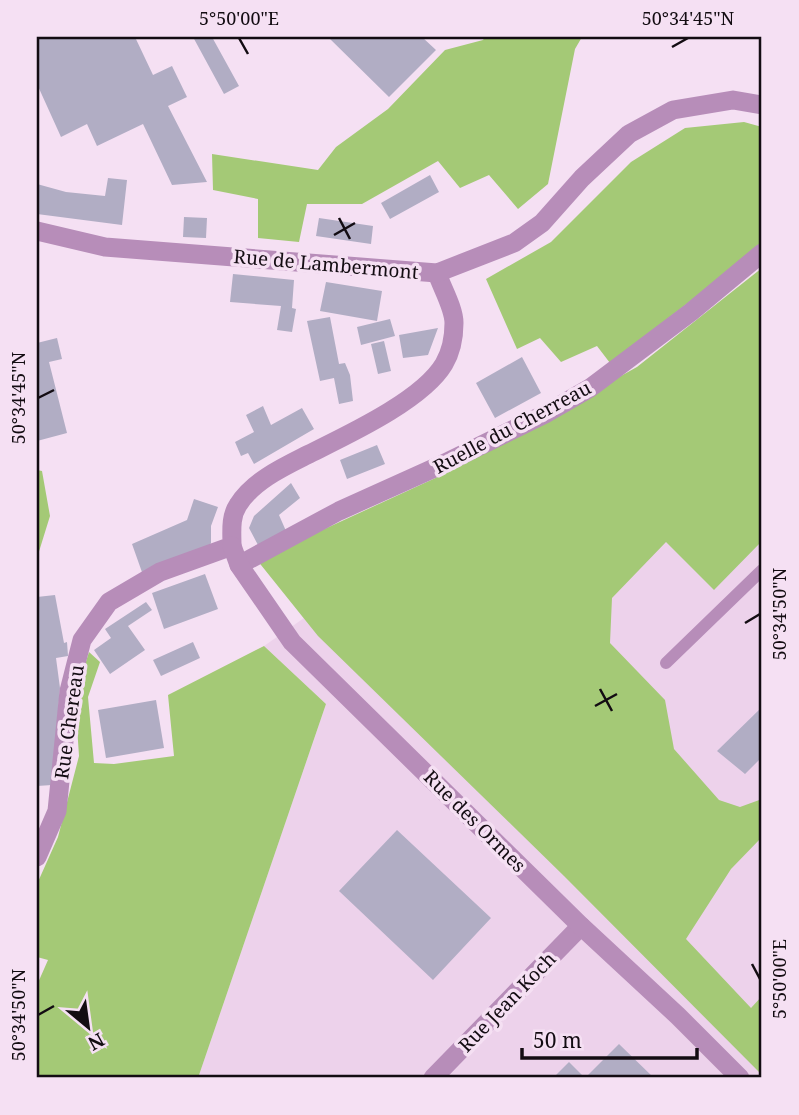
<svg xmlns="http://www.w3.org/2000/svg" width="799" height="1115" font-family="'Noto Serif',serif">
<style>
.built{fill:#edd2eb}
.green{fill:#a4c976}
.building{fill:#b1adc4}
.lines{fill:none;stroke-linecap:round;stroke-linejoin:round}
.service{stroke:#b78db9;stroke-width:12}
.minor{stroke:#b78db9;stroke-width:19}
.tertiary{stroke:#b78db9;stroke-width:19}
.ticks{fill:none;stroke:#130c12;stroke-width:2.5}
.labels{text-anchor:middle;stroke-width:7;stroke-linejoin:round;paint-order:stroke}
.street-label{font-size:19px;fill:#130c12;stroke:#f5e0f3}
.neatline{fill:none;stroke:#130c12;stroke-width:2.5}
.ticks-label{font-size:18px;text-anchor:middle;fill:#130c12}
</style>
<rect width="100%" height="100%" fill="#f5e0f3"/>
<path class="built" d="M 762,268 L 762,1078 L 198,1078 L 326,704 L 264,646 L 304,618 L 289,599 L 455,469 L 637,367 Z"/>
<path class="green" d="M 485,37 L 582,37 L 575,49 L 548,184 L 518,209 L 489,175 L 460,188 L 438,161 L 362,204 L 307,204 L 299,242 L 258,238 L 258,199 L 213,190 L 212,154 L 318,170 L 336,147 L 388,109 L 445,50 L 483,40 Z
M 744,122 L 762,127 L 762,246 L 610,363 L 597,346 L 561,362 L 540,338 L 517,349 L 486,279 L 551,242 L 631,162 L 685,128 Z
M 762,268 L 762,541 L 714,590 L 666,542 L 612,598 L 610,643 L 665,700 L 674,749 L 719,800 L 740,807 L 762,799 L 762,837 L 731,869 L 686,939 L 751,1008 L 762,996 L 762,1075 L 564,876 L 318,636 L 257,560 L 455,469 L 637,367 Z
M 37,470 L 42,471 L 50,516 L 37,558 Z
M 264,646 L 326,704 L 198,1078 L 37,1078 L 37,985 L 48,960 L 37,957 L 37,884 L 58,837 L 79,756 L 75,696 L 89,652 L 100,662 L 88,697 L 94,763 L 114,764 L 174,756 L 168,695 Z"/>
<path class="building" d="M 41,37 L 135,37 L 153,75 L 172,66 L 187,97 L 168,106 L 207,182 L 172,185 L 143,124 L 97,146 L 87,124 L 61,137 L 37,84 L 37,39 Z
M 193,37 L 212,37 L 239,86 L 224,94 Z
M 328,37 L 422,37 L 436,50 L 389,97 Z
M 430,175 L 439,192 L 390,219 L 381,203 Z
M 108,178 L 127,180 L 122,225 L 37,214 L 37,184 L 66,192 L 105,196 Z
M 184,217 L 207,218 L 206,238 L 183,237 Z
M 319,218 L 373,226 L 371,244 L 316,236 Z
M 233,274 L 294,280 L 292,308 L 296,309 L 292,332 L 277,330 L 281,306 L 230,302 Z
M 326,282 L 382,291 L 377,321 L 320,311 Z
M 330,317 L 339,364 L 345,363 L 350,375 L 353,401 L 339,404 L 334,378 L 320,381 L 307,321 Z
M 390,319 L 395,336 L 361,345 L 357,327 Z
M 438,328 L 428,355 L 403,358 L 399,335 Z
M 57,338 L 62,359 L 49,362 L 67,433 L 37,441 L 37,343 Z
M 384,341 L 391,371 L 378,374 L 371,344 Z
M 522,357 L 541,393 L 495,418 L 476,383 Z
M 263,406 L 271,425 L 302,408 L 314,429 L 254,464 L 248,453 L 241,456 L 235,442 L 254,432 L 246,415 Z
M 377,445 L 385,464 L 347,479 L 340,460 Z
M 291,483 L 300,498 L 279,515 L 286,531 L 258,545 L 249,528 L 254,516 Z
M 194,499 L 218,507 L 211,526 L 211,543 L 206,552 L 143,575 L 132,544 L 187,520 Z
M 205,574 L 218,609 L 164,629 L 152,593 Z
M 55,595 L 64,643 L 67,642 L 68,656 L 56,658 L 60,688 L 52,785 L 37,786 L 39,713 L 37,597 Z
M 146,602 L 152,610 L 128,626 L 145,650 L 110,674 L 94,650 L 111,638 L 105,629 Z
M 193,642 L 200,658 L 161,676 L 153,660 Z
M 156,700 L 164,748 L 106,758 L 98,710 Z
M 762,707 L 762,757 L 745,774 L 717,751 Z
M 397,830 L 491,918 L 433,980 L 339,891 Z
M 619,1044 L 654,1078 L 553,1078 L 569,1062 L 585,1078 Z"/>
<g class="lines">
<path class="service" d="M 666,663 L 762,570"/>
<path class="minor" d="M 239,565 L 339,511 L 441,465 L 545,414 L 590,388 L 691,312 L 762,253
M 37,857 L 57,811 L 69,691 L 82,640 L 109,602 L 160,572 L 232,546 C 232,532 230,517 238,505 C 253,481 283,467 307,455 C 345,436 422,401 444,364 C 451,352 454,337 454,323 C 454,308 442,288 437,273
M 433,1078 L 581,926"/>
<path class="tertiary" d="M 37,231 L 105,247 L 437,273 L 514,243 L 542,223 L 582,178 L 629,134 L 673,110 L 733,100 L 762,105
M 232,546 L 239,565 L 292,642 L 581,926 L 678,1016 L 740,1078"/>
</g>
<path class="ticks" d="M 239,38 L 248,54M 672,47 L 688,38M 339,218 L 350,239M 334,235 L 355,223M 38,398 L 54,390M 745,623 L 760,614M 600,689 L 612,711M 595,706 L 617,694M 752,964 L 760,979M 38,1015 L 54,1006"/>
<g class="labels">
<g class="street-label">
<text transform="translate(326 264) rotate(5)" y="7">Rue de Lambermont</text>
<text transform="translate(512 427) rotate(-28)" y="7">Ruelle du Cherreau</text>
<text transform="translate(69 722) rotate(-82)" y="7">Rue Chereau</text>
<text transform="translate(475 821) rotate(45)" y="7">Rue des Ormes</text>
<text transform="translate(507 1002) rotate(-46)" y="7">Rue Jean Koch</text>
</g>
</g>
<rect width="799" height="1115" fill="none" stroke="#f5e0f3" stroke-width="77"/>
<g transform="translate(88 1027) rotate(151)" stroke="#f5e0f3" stroke-width="5" paint-order="stroke">
<path d="M0-5L12 26L0 18L-12 26Z" fill="#130c12"/>
<text y="-10" font-size="19" font-weight="bold" text-anchor="middle" fill="#130c12">N</text>
</g>
<path d="M522 1048v10h175v-10" fill="none" stroke="#130c12" stroke-width="3.5"/>
<text x="533" y="1048" font-size="21" fill="#130c12" stroke="#f5e0f3" stroke-width="5" paint-order="stroke">50 m</text>
<rect x="38" y="38" width="722" height="1038" class="neatline"/>
<g class="ticks-label">
<text x="239" y="25">5°50'00"E</text>
<text x="688" y="25">50°34'45"N</text>
<text transform="translate(19 398) rotate(-90)" y="6">50°34'45"N</text>
<text transform="translate(780 614) rotate(-90)" y="6">50°34'50"N</text>
<text transform="translate(780 979) rotate(-90)" y="6">5°50'00"E</text>
<text transform="translate(19 1015) rotate(-90)" y="6">50°34'50"N</text>
</g>
</svg>
